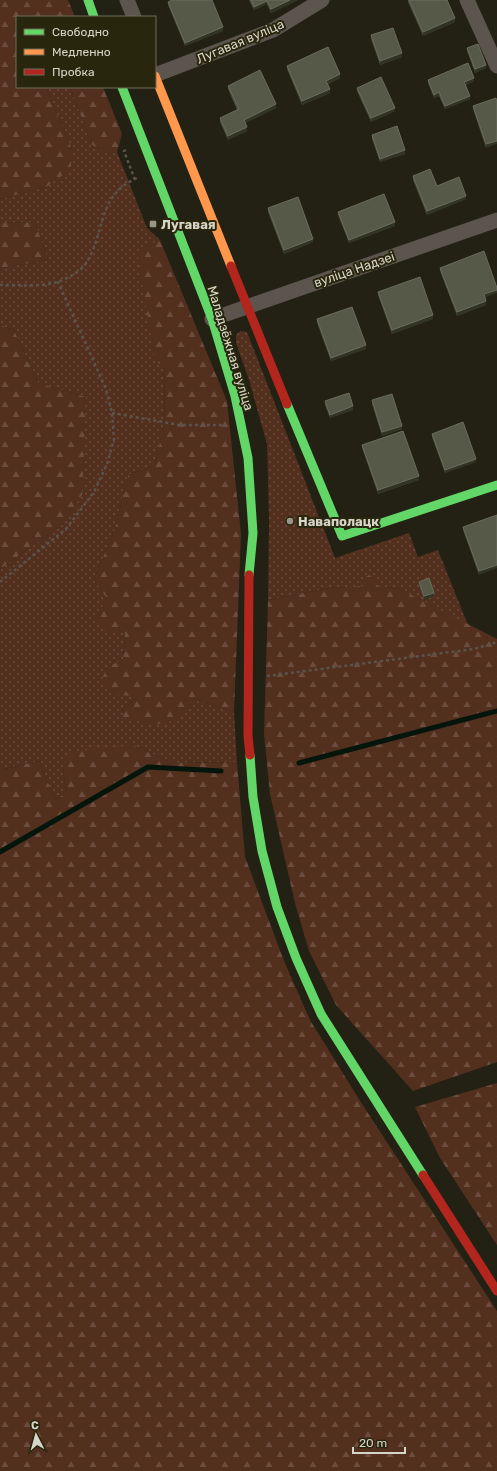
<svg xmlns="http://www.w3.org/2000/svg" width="497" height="1471" font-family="Rubik,sans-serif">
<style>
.grass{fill:url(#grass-dots)}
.forest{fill:url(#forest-firs)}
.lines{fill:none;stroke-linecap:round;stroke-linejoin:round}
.stream{stroke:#04150b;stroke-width:5}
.path{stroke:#59544c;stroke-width:2.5;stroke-dasharray:3 3;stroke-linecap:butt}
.street{stroke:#5b554d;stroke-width:15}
.fast{stroke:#63d668;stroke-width:9}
.slow{stroke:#ff974d;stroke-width:9}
.jam{stroke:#b3261e;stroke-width:9}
.wall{fill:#464a39}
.shaded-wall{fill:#313324}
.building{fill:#565848;stroke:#6a6c5c}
.poi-dot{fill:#989688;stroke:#29260e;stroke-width:1.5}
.labels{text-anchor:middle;stroke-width:4;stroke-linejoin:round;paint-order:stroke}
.street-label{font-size:13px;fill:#d7d5c7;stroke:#29260e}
.poi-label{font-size:13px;font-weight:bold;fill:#d7d5c7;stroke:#29260e;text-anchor:start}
</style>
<defs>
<pattern id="grass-dots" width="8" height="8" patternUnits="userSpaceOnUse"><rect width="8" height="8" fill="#532f1e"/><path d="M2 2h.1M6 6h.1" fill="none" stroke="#6b4c3d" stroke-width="1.8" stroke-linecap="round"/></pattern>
<pattern id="forest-firs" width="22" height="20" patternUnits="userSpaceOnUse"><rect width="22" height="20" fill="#532f1e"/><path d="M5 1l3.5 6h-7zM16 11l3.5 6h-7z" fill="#6b4c3d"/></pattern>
</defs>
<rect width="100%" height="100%" fill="#232114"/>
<path class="grass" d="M 46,87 L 70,87 L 92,145 L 109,154 L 117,152 L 147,228 L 160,240 L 138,251 L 165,365 L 164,423 L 155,465 L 128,475 L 115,529 L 94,579 L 107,599 L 97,616 L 125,631 L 123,660 L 108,666 L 138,697 L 124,708 L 123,718 L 193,699 L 234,712 L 237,762 L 173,763 L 132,745 L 63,767 L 66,794 L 55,799 L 39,761 L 0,770 L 0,569 L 64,523 L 86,397 L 38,383 L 14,330 L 0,325 L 0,268 L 48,260 L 35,222 L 0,223 L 0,199 L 46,187 L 73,152 Z
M 240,331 L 247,332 L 335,558 L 409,533 L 418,557 L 438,550 L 468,625 L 400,589 L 377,586 L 329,588 L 268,600 L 269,521 L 267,444 L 249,380 L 236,343 L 236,335 Z"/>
<path class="forest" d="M 0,0 L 68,0 L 75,17 L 17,17 L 17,87 L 46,87 L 73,152 L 70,170 L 46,187 L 0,199 Z
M 70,87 L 103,87 L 122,134 L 117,152 L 109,154 L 92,145 Z
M 35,222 L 48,260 L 0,268 L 0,223 Z
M 160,240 L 227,401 L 241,534 L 234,712 L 193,699 L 177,720 L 154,725 L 123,718 L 124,708 L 138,697 L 114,694 L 101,681 L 108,666 L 123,660 L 125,631 L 105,633 L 96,616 L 107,599 L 94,579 L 115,529 L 128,475 L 155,465 L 164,423 L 165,365 L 155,362 L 137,251 Z
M 0,325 L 14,330 L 38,383 L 86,397 L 82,495 L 64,523 L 0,569 Z
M 369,575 L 376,578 L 377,586 L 400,589 L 497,639 L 497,1062 L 413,1091 L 336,1005 L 309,951 L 295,903 L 270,794 L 264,734 L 268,600 L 329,588 L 363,586 L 363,579 Z
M 132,745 L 173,763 L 237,762 L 245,857 L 284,961 L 310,1020 L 362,1104 L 497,1311 L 497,1471 L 0,1471 L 0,770 L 39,761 L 55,799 L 66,794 L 63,767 L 70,752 Z
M 497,1083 L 497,1245 L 440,1158 L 415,1107 Z"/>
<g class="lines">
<path class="stream" d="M 299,763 L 497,711
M 0,852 L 148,767 L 221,771"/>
<path class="path" d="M 126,150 L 124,151 L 135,180
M 0,285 C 18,285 40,287 58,282 C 66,279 78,273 84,266 C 106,237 95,196 137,178
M 112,413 L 180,425 L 222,425
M 0,582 L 66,529 L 94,492 L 107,464 L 114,439 L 112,413 L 106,389 L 58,282
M 267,676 L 474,649 L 497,642"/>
<path class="street" d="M 127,0 L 134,17
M 467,0 L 497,66
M 155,75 L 273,30 L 322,0
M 212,319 L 497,220"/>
<path class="fast" d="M 88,0 L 94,17
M 122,87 L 212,319 L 235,396 L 248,458 L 253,533 L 249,575
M 287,404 L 342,536 L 497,485
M 250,755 L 253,797 L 262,851 L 277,907 L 296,958 L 321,1014 L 423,1175"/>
<path class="slow" d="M 155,76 L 231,266"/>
<path class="jam" d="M 231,266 L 287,404
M 249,575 L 248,736 L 250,755
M 423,1175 L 497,1291"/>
</g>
<path class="wall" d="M 249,0 L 298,0 L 271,13 L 267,4 L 254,10 Z
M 408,0 L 447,0 L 455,22 L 423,36 L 408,2 Z
M 168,2 L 223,31 L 185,46 L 168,5 Z
M 371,35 L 402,57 L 380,65 L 371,39 Z
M 467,48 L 486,68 L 475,73 L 467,51 Z
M 287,66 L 340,78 L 328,84 L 330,93 L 302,105 L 287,69 Z
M 428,80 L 474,81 L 466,85 L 470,99 L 445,109 L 439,96 L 434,98 L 428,83 Z
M 228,86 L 276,108 L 245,123 L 247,131 L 228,140 L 220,122 L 220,118 L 237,110 L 228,89 Z
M 357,88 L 395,111 L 371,122 L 357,91 Z
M 497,102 L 486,148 L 473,109 L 473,106 Z
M 372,135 L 405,154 L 380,162 L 372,139 Z
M 413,176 L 437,186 L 466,199 L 427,215 L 413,180 Z
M 268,208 L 313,242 L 284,254 L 268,212 Z
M 338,212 L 395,226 L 349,243 L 338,215 Z
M 440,268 L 485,297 L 486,305 L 457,316 L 440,271 Z
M 378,292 L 433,319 L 392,334 L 378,295 Z
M 317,319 L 366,349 L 331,361 L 317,323 Z
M 372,400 L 402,429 L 382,436 L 372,404 Z
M 325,401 L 353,410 L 330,418 L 325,405 Z
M 432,434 L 476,462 L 445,473 L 432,437 Z
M 362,445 L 419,480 L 378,494 L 362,448 Z
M 497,515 L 479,575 L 463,530 L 463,527 Z
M 419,582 L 434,596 L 424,600 L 419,585 Z"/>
<path class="shaded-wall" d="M 290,0 L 298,0 L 271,13 L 271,9 Z
M 267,1 L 267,4 L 254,10 L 254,7 Z
M 455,18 L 455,22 L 423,36 L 423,32 Z
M 223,27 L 223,31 L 185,46 L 185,43 Z
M 402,53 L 402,57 L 380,65 L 380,61 Z
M 486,65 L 486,68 L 475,73 L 475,69 Z
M 340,74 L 340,78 L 326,84 L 326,81 Z
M 474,78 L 474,81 L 464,86 L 464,82 Z
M 330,89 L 330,93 L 302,105 L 302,101 Z
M 439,92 L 439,96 L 434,98 L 434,95 Z
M 470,96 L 470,99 L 445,109 L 445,106 Z
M 276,104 L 276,108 L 244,123 L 244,120 Z
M 395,108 L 395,111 L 371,122 L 371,118 Z
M 247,127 L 247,131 L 228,140 L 228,136 Z
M 497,141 L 497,144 L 486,148 L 486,144 Z
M 405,150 L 405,154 L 380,162 L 380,159 Z
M 466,196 L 466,199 L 427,215 L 427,211 Z
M 395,222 L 395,226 L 349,243 L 349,240 Z
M 313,239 L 313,242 L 284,254 L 284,250 Z
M 497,290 L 497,293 L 484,298 L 484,294 Z
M 486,301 L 486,305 L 457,316 L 457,312 Z
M 433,315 L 433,319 L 392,334 L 392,330 Z
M 366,345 L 366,349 L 331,361 L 331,358 Z
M 353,406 L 353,410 L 330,418 L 330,415 Z
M 402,426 L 402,429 L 382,436 L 382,432 Z
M 476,459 L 476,462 L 445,473 L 445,470 Z
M 419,476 L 419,480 L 378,494 L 378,490 Z
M 497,565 L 497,568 L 479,575 L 479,571 Z
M 434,593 L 434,596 L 424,600 L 424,596 Z"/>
<path class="building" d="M 172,0 L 212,0 L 223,27 L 185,43 L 168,2 Z
M 251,0 L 290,0 L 271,9 L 267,1 L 254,7 Z
M 409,0 L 447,0 L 455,18 L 423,32 Z
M 393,28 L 402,53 L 380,61 L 371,35 Z
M 478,44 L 486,65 L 475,69 L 467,48 Z
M 328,47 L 340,74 L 326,81 L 330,89 L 302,101 L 287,66 Z
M 468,63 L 474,78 L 464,82 L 470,96 L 445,106 L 439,92 L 434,95 L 428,80 Z
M 260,70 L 276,104 L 244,120 L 247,127 L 228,136 L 220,118 L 239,109 L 228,86 Z
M 381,77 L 395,108 L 371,118 L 357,88 Z
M 496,98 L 497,102 L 497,141 L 486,144 L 473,106 Z
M 397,126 L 405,150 L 380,159 L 372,135 Z
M 430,169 L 437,186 L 459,177 L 466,196 L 427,211 L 413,176 Z
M 384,194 L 395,222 L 349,240 L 338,212 Z
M 298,197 L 313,239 L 284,250 L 268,208 Z
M 484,251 L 497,288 L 497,290 L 484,294 L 486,301 L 457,312 L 440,268 Z
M 420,277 L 433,315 L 392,330 L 378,292 Z
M 352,307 L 366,345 L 331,358 L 317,319 Z
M 349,393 L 353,406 L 330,415 L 325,401 Z
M 392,394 L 402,426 L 382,432 L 372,400 Z
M 463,422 L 476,459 L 445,470 L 432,434 Z
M 403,431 L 419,476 L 378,490 L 362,445 Z
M 497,515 L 497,565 L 479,571 L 463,527 Z
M 429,578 L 434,593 L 424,596 L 419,582 Z"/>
<g class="poi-dot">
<rect x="149" y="220" width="8" height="8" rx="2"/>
<circle cx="290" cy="521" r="4"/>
</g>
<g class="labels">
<g class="street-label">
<text transform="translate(240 41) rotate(-23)" y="5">Лугавая вуліца</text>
<text transform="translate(354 269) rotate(-19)" y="5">вуліца Надзеі</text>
<text transform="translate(231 348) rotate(73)" y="5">Маладзёжная вуліца</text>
</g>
<g class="poi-label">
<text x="161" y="229">Лугавая</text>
<text x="298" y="526">Наваполацк</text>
</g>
</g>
<rect x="16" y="16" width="140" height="72" fill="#29260e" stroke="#6f6c58"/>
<rect x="24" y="29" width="20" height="6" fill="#63d668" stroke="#6f6c58"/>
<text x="52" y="36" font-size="12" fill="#d7d5c7">Свободно</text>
<rect x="24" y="49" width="20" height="6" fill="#ff974d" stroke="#6f6c58"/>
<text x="52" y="56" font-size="12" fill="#d7d5c7">Медленно</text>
<rect x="24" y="69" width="20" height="6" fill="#b3261e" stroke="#6f6c58"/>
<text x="52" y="76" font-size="12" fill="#d7d5c7">Пробка</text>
<g transform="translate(36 1435) rotate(354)" stroke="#29260e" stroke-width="3" paint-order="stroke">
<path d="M0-3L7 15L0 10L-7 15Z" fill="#d7d5c7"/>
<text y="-6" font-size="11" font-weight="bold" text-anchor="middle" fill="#d7d5c7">С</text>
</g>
<path d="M353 1447v6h52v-6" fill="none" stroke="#d7d5c7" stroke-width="2"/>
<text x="359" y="1447" font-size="12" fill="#d7d5c7" stroke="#29260e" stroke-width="3" paint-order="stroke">20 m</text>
</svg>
